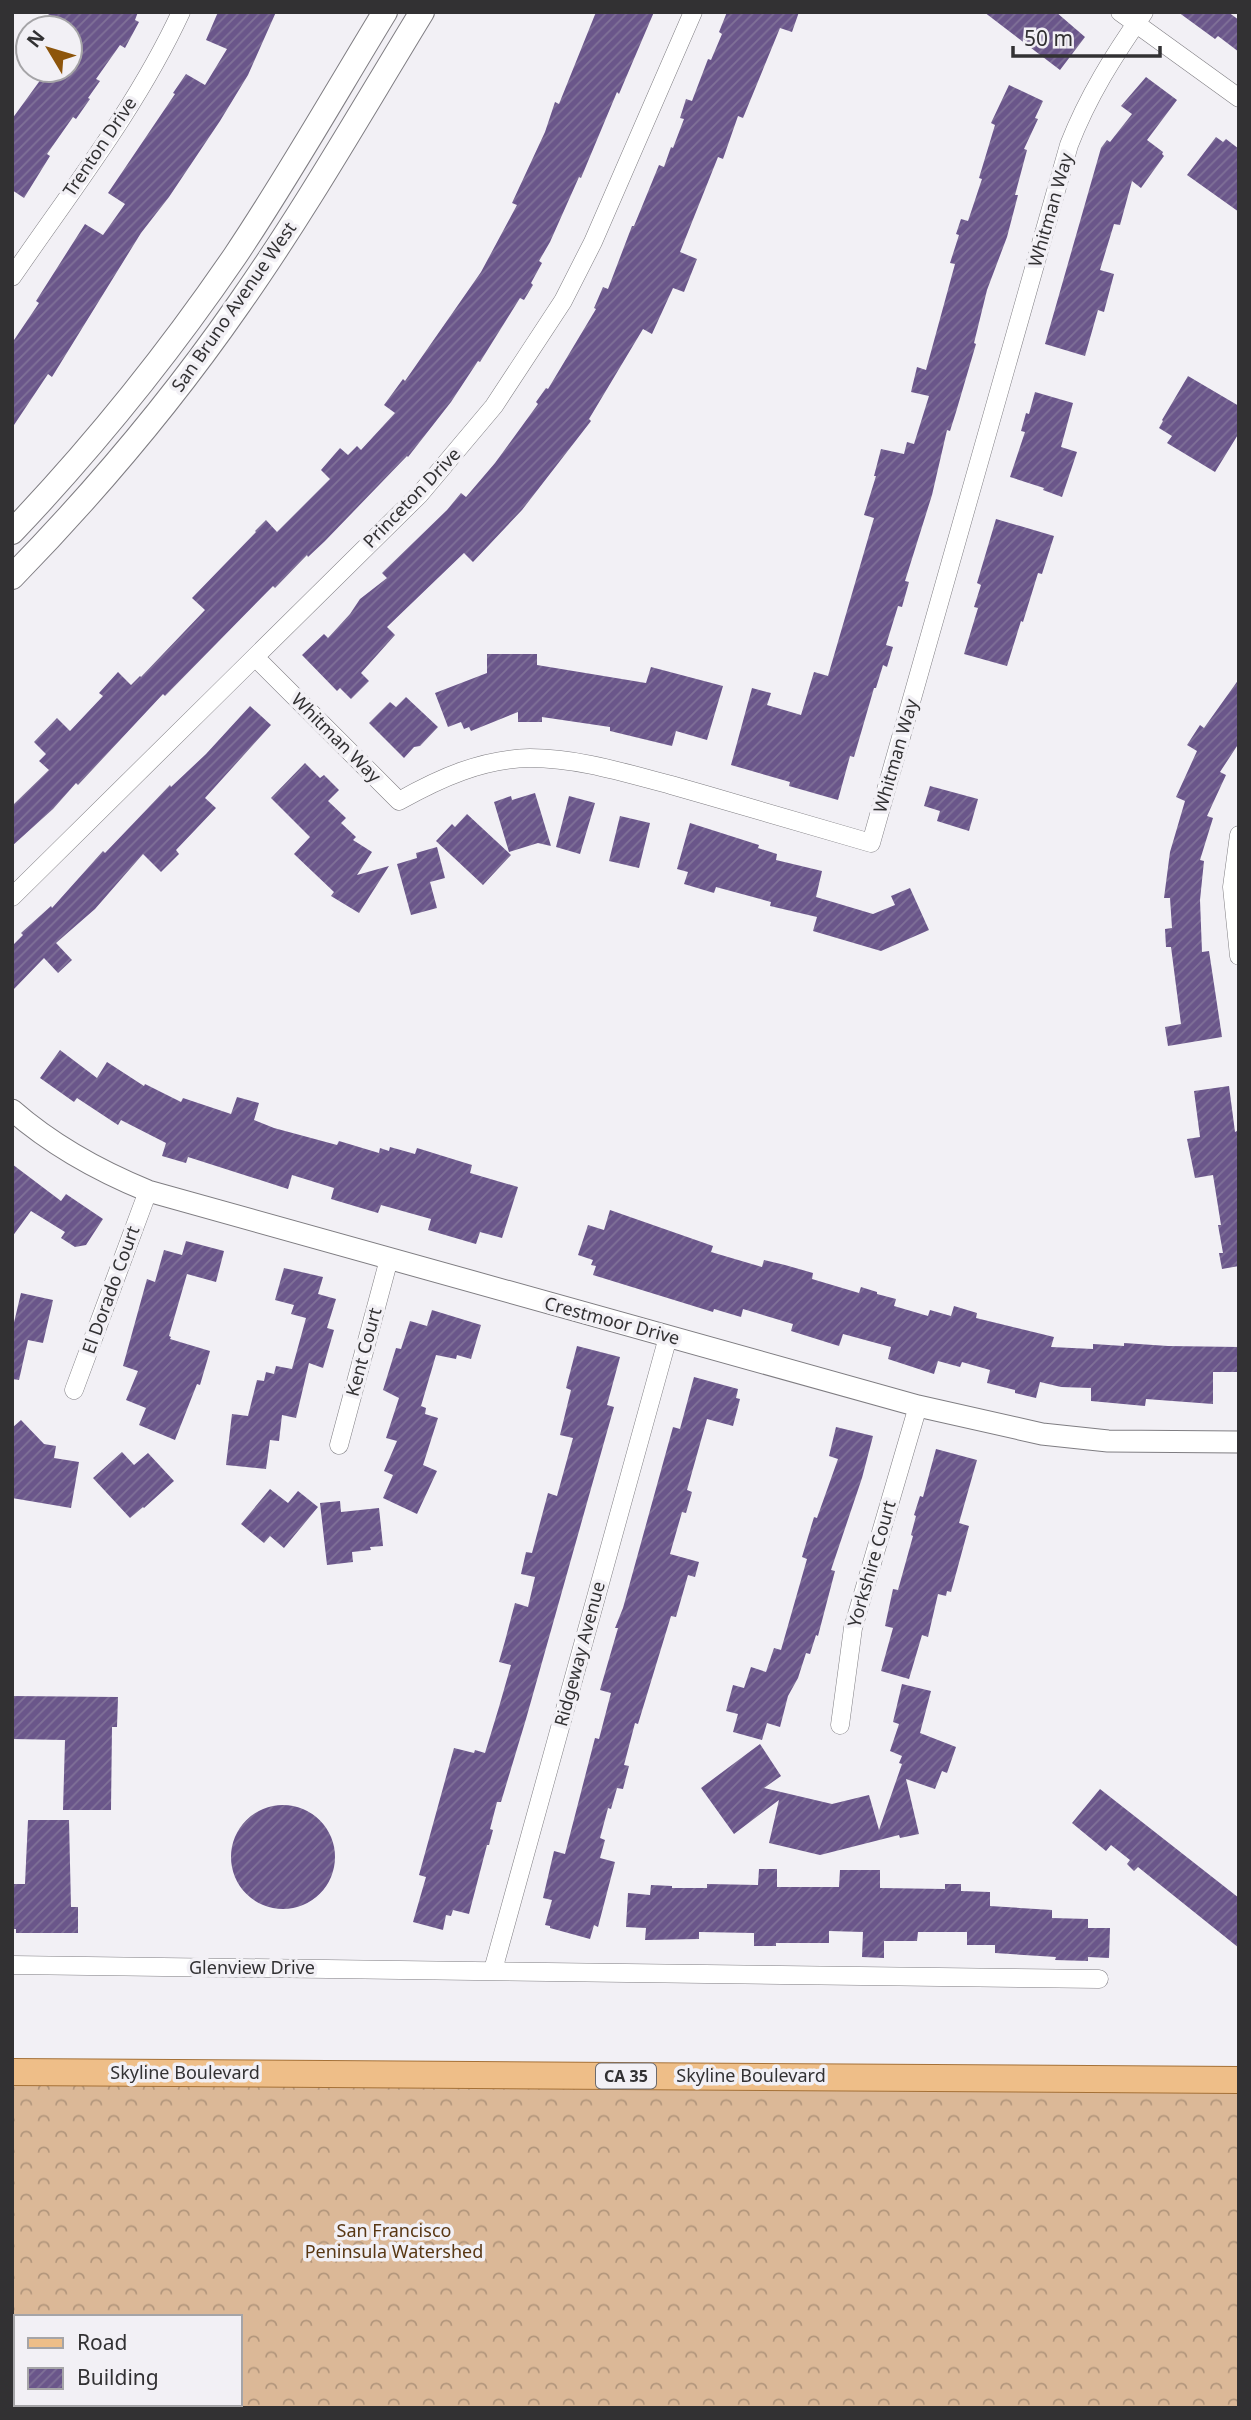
<svg xmlns="http://www.w3.org/2000/svg" width="1251" height="2420" font-family="'Noto Sans',sans-serif">
<style>
.forest{fill:url(#forest-crowns);fill-rule:evenodd}
.building{fill:url(#building-hatch)}
.lines{fill:none;stroke-linecap:round;stroke-linejoin:round}
.minor-casing{stroke:#7f7d82;stroke-width:19}
.tertiary-casing{stroke:#7f7d82;stroke-width:23}
.secondary-casing{stroke:#7f7d82;stroke-width:26}
.primary-casing{stroke:#a57137;stroke-width:28}
.minor{stroke:#fff;stroke-width:18}
.tertiary{stroke:#fff;stroke-width:21}
.secondary{stroke:#fff;stroke-width:24}
.primary{stroke:#eebe88;stroke-width:26}
.labels{text-anchor:middle;stroke-width:7;stroke-linejoin:round;paint-order:stroke}
.shield{fill:#f2f0f5;stroke:#6c6a6d;stroke-width:2}
.shield-label{font-size:16px;font-weight:bold;fill:#323133}
.street-label{font-size:18px;fill:#323133;stroke:#f2f0f5}
.park-label{font-size:18px;fill:#583713;stroke:#f2f0f5}
</style>
<defs>
<pattern id="forest-crowns" width="20" height="18" patternUnits="userSpaceOnUse" patternTransform="scale(1.75)"><rect width="20" height="18" fill="#dbb897"/><path d="M2 6a3 3 0 1 1 6 0M12 15a3 3 0 1 1 6 0" fill="none" stroke="#b2967c"/></pattern>
<pattern id="building-hatch" width="6" height="6" patternUnits="userSpaceOnUse" patternTransform="scale(1.75)"><rect width="6" height="6" fill="#6a568a"/><path d="M-1 1l2-2M0 6l6-6M5 7l2-2" fill="none" stroke="#807198"/></pattern>
</defs>
<rect width="100%" height="100%" fill="#f2f0f5"/>
<path class="forest" d="M 12,2072 L 1239,2080 L 1239,2408 L 12,2408 ZM 16,2317 L 240,2317 L 240,2404 L 16,2404 Z"/>
<path class="building" d="M 44,12 L 138,12 L 135,20 L 139,22 L 125,48 L 120,45 L 96,79 L 100,81 L 88,98 L 90,99 L 76,119 L 73,117 L 47,154 L 50,156 L 24,198 L 12,190 L 12,119 L 44,75 L 48,78 L 53,70 L 70,70 L 70,26 Z
M 218,12 L 276,12 L 248,75 L 220,121 L 169,197 L 141,233 L 52,377 L 48,374 L 12,428 L 12,343 L 39,303 L 36,301 L 85,224 L 103,235 L 125,204 L 108,193 L 175,94 L 173,93 L 186,74 L 205,85 L 227,49 L 206,40 Z
M 596,12 L 654,12 L 619,94 L 617,92 L 581,178 L 579,177 L 550,242 L 539,261 L 542,263 L 531,283 L 533,285 L 524,300 L 520,298 L 480,362 L 478,361 L 451,402 L 408,457 L 407,456 L 325,541 L 308,557 L 307,555 L 275,588 L 273,586 L 165,696 L 163,694 L 78,785 L 76,783 L 53,809 L 12,846 L 12,806 L 49,770 L 39,761 L 46,754 L 34,742 L 57,718 L 70,731 L 103,696 L 99,693 L 118,672 L 131,685 L 140,676 L 141,677 L 205,610 L 192,598 L 256,532 L 255,531 L 266,520 L 277,532 L 330,479 L 321,470 L 340,448 L 348,455 L 357,446 L 361,450 L 395,413 L 384,405 L 403,379 L 405,381 L 481,272 L 517,205 L 512,203 L 545,132 L 555,102 L 559,104 Z
M 727,12 L 799,12 L 792,32 L 780,28 L 743,118 L 738,116 L 723,159 L 718,157 L 680,252 L 697,259 L 684,292 L 673,288 L 652,334 L 643,329 L 589,419 L 591,421 L 522,510 L 473,562 L 464,553 L 387,627 L 395,635 L 361,673 L 369,681 L 351,699 L 340,688 L 337,691 L 302,655 L 324,634 L 328,638 L 350,614 L 360,599 L 387,578 L 382,573 L 447,510 L 461,493 L 466,497 L 495,463 L 538,404 L 536,402 L 546,388 L 548,389 L 596,309 L 594,308 L 603,287 L 608,289 L 632,226 L 634,226 L 659,165 L 664,167 L 671,147 L 673,148 L 684,119 L 680,118 L 686,99 L 692,101 L 708,59 L 711,60 L 722,34 L 719,32 Z
M 984,12 L 1056,12 L 1085,37 L 1060,70 Z
M 1178,12 L 1228,12 L 1239,20 L 1239,52 L 1218,36 L 1215,39 Z
M 1146,77 L 1177,100 L 1147,140 L 1163,152 L 1162,154 L 1164,156 L 1141,188 L 1132,181 L 1120,225 L 1114,224 L 1100,270 L 1114,274 L 1104,312 L 1098,310 L 1085,356 L 1045,344 L 1101,148 L 1107,140 L 1110,142 L 1132,114 L 1121,106 Z
M 1009,85 L 1043,101 L 1035,118 L 1038,119 L 1024,149 L 1027,150 L 1015,195 L 1018,195 L 1007,237 L 987,290 L 974,343 L 976,344 L 956,412 L 950,431 L 947,430 L 932,495 L 905,581 L 909,582 L 902,607 L 898,606 L 886,645 L 893,647 L 887,667 L 883,665 L 876,688 L 874,688 L 854,757 L 850,756 L 838,800 L 789,786 L 790,782 L 731,765 L 752,688 L 771,693 L 767,705 L 801,715 L 814,672 L 828,676 L 874,518 L 864,515 L 876,476 L 874,476 L 881,449 L 904,454 L 907,442 L 914,444 L 929,396 L 911,392 L 917,367 L 926,370 L 955,264 L 950,263 L 959,235 L 956,234 L 961,219 L 968,221 L 982,179 L 979,178 L 995,125 L 991,123 Z
M 1216,137 L 1223,142 L 1226,139 L 1239,149 L 1239,212 L 1187,175 Z
M 1188,376 L 1239,406 L 1239,433 L 1215,472 L 1167,443 L 1172,436 L 1159,428 L 1163,421 L 1162,420 Z
M 1035,392 L 1073,403 L 1061,447 L 1077,452 L 1062,497 L 1043,490 L 1044,488 L 1010,477 L 1025,432 L 1021,431 L 1026,413 L 1029,414 Z
M 996,519 L 1054,536 L 1042,574 L 1038,573 L 1023,622 L 1021,621 L 1007,666 L 964,654 L 978,608 L 974,607 L 981,585 L 977,583 Z
M 487,654 L 537,654 L 537,665 L 646,683 L 651,667 L 723,686 L 707,740 L 676,731 L 672,746 L 610,731 L 610,727 L 542,717 L 542,722 L 518,722 L 518,712 L 471,731 L 469,727 L 464,729 L 461,722 L 448,727 L 435,693 L 487,673 Z
M 1239,679 L 1239,743 L 1220,772 L 1226,775 L 1207,816 L 1213,818 L 1200,860 L 1204,861 L 1200,900 L 1202,952 L 1209,951 L 1222,1037 L 1168,1046 L 1165,1027 L 1181,1024 L 1171,947 L 1166,947 L 1165,929 L 1172,928 L 1170,898 L 1164,898 L 1170,852 L 1185,801 L 1176,797 L 1197,751 L 1187,745 L 1200,725 L 1204,728 Z
M 406,697 L 438,727 L 420,746 L 414,747 L 404,758 L 369,723 L 390,702 L 396,707 Z
M 250,706 L 271,725 L 205,798 L 216,808 L 176,850 L 179,854 L 161,872 L 143,854 L 95,909 L 56,943 L 72,960 L 58,973 L 44,958 L 12,991 L 12,946 L 23,935 L 21,933 L 51,906 L 52,908 L 103,851 L 105,853 L 170,785 L 171,787 L 206,754 Z
M 305,763 L 320,778 L 324,775 L 339,790 L 328,801 L 346,818 L 341,823 L 356,837 L 353,840 L 372,852 L 357,875 L 389,866 L 359,913 L 331,896 L 334,892 L 294,854 L 310,837 L 271,798 Z
M 930,786 L 978,799 L 969,831 L 937,821 L 940,811 L 924,806 Z
M 535,793 L 551,846 L 538,843 L 509,852 L 494,802 L 511,796 L 512,800 Z
M 569,796 L 595,803 L 580,854 L 556,847 Z
M 467,814 L 511,855 L 483,885 L 436,841 L 452,824 L 455,827 Z
M 620,816 L 650,823 L 639,868 L 609,861 Z
M 690,823 L 759,845 L 758,848 L 777,854 L 776,860 L 822,871 L 816,897 L 873,914 L 895,905 L 891,896 L 910,888 L 929,930 L 881,951 L 813,931 L 817,917 L 770,906 L 771,902 L 716,887 L 714,893 L 684,884 L 688,872 L 677,869 Z
M 437,847 L 445,878 L 430,882 L 437,908 L 411,915 L 397,864 L 417,858 L 416,853 Z
M 60,1050 L 97,1078 L 107,1062 L 144,1086 L 145,1084 L 181,1102 L 183,1098 L 231,1114 L 237,1097 L 259,1103 L 254,1120 L 274,1128 L 337,1145 L 339,1141 L 379,1153 L 380,1148 L 389,1151 L 390,1147 L 415,1154 L 417,1148 L 472,1165 L 470,1173 L 518,1187 L 502,1238 L 480,1232 L 476,1244 L 428,1230 L 431,1219 L 381,1205 L 378,1213 L 331,1199 L 334,1188 L 292,1175 L 288,1189 L 188,1157 L 186,1163 L 162,1156 L 166,1143 L 121,1120 L 118,1125 L 77,1098 L 74,1102 L 40,1078 Z
M 1229,1086 L 1235,1132 L 1237,1131 L 1239,1145 L 1239,1266 L 1222,1269 L 1219,1253 L 1223,1253 L 1218,1225 L 1221,1225 L 1213,1175 L 1195,1178 L 1187,1139 L 1200,1137 L 1194,1091 Z
M 12,1164 L 61,1201 L 66,1194 L 103,1219 L 86,1245 L 75,1247 L 61,1238 L 65,1232 L 31,1211 L 12,1237 Z
M 610,1210 L 713,1246 L 711,1252 L 762,1267 L 764,1260 L 785,1265 L 813,1273 L 812,1279 L 859,1293 L 861,1287 L 877,1292 L 877,1294 L 896,1299 L 894,1306 L 928,1316 L 930,1310 L 951,1316 L 954,1306 L 977,1313 L 976,1318 L 1054,1337 L 1051,1347 L 1093,1349 L 1093,1344 L 1124,1346 L 1124,1343 L 1168,1346 L 1239,1347 L 1239,1372 L 1213,1372 L 1213,1404 L 1146,1399 L 1145,1406 L 1091,1401 L 1091,1388 L 1061,1387 L 1040,1382 L 1036,1398 L 1015,1393 L 1015,1390 L 987,1383 L 990,1370 L 962,1362 L 960,1367 L 938,1361 L 934,1374 L 888,1359 L 891,1347 L 843,1334 L 839,1346 L 791,1331 L 793,1324 L 743,1309 L 741,1317 L 714,1309 L 713,1312 L 593,1275 L 596,1266 L 591,1265 L 593,1260 L 578,1255 L 588,1225 L 604,1230 Z
M 186,1241 L 224,1251 L 216,1282 L 187,1274 L 169,1336 L 171,1337 L 170,1339 L 210,1351 L 200,1385 L 197,1384 L 175,1440 L 139,1425 L 146,1408 L 126,1400 L 138,1371 L 123,1366 L 147,1279 L 155,1282 L 164,1250 L 182,1255 Z
M 284,1268 L 323,1277 L 318,1294 L 336,1299 L 327,1328 L 334,1330 L 323,1368 L 309,1363 L 296,1418 L 282,1415 L 279,1441 L 270,1440 L 266,1469 L 226,1465 L 232,1414 L 248,1416 L 257,1380 L 264,1381 L 266,1372 L 274,1374 L 276,1366 L 292,1369 L 306,1318 L 291,1314 L 294,1305 L 275,1300 Z
M 21,1293 L 53,1300 L 43,1343 L 28,1340 L 19,1380 L 12,1379 L 12,1331 Z
M 432,1310 L 481,1325 L 471,1359 L 457,1355 L 456,1359 L 436,1355 L 421,1406 L 426,1408 L 425,1414 L 438,1418 L 423,1465 L 437,1471 L 417,1514 L 383,1498 L 393,1475 L 384,1471 L 397,1441 L 386,1438 L 399,1398 L 383,1390 L 396,1348 L 401,1349 L 410,1321 L 427,1326 Z
M 577,1346 L 620,1357 L 607,1405 L 614,1407 L 526,1719 L 501,1802 L 497,1802 L 490,1829 L 493,1830 L 489,1845 L 487,1845 L 469,1914 L 453,1910 L 451,1916 L 446,1915 L 443,1930 L 413,1922 L 426,1877 L 419,1875 L 454,1748 L 474,1753 L 475,1750 L 485,1753 L 499,1707 L 511,1665 L 499,1662 L 505,1641 L 515,1603 L 528,1607 L 535,1577 L 521,1574 L 526,1552 L 532,1553 L 548,1493 L 557,1496 L 573,1438 L 560,1435 L 571,1390 L 566,1388 Z
M 694,1377 L 738,1389 L 736,1398 L 740,1399 L 733,1426 L 707,1419 L 687,1490 L 692,1492 L 686,1513 L 682,1512 L 670,1554 L 699,1562 L 695,1577 L 688,1575 L 676,1617 L 671,1616 L 638,1724 L 635,1723 L 624,1765 L 629,1766 L 623,1789 L 617,1788 L 611,1809 L 608,1808 L 600,1838 L 605,1840 L 600,1858 L 615,1862 L 598,1927 L 594,1925 L 590,1939 L 550,1928 L 550,1926 L 545,1925 L 552,1900 L 543,1898 L 554,1851 L 565,1854 L 595,1738 L 599,1739 L 611,1693 L 600,1690 L 618,1628 L 615,1628 L 623,1608 L 673,1427 L 680,1429 Z
M 21,1420 L 44,1444 L 56,1446 L 54,1458 L 79,1462 L 71,1508 L 12,1498 L 12,1428 Z
M 836,1427 L 873,1436 L 862,1478 L 831,1570 L 835,1571 L 818,1636 L 816,1635 L 810,1654 L 806,1653 L 798,1678 L 788,1696 L 780,1727 L 767,1723 L 762,1740 L 733,1732 L 738,1714 L 726,1711 L 733,1685 L 744,1688 L 751,1667 L 766,1672 L 774,1648 L 781,1650 L 807,1559 L 802,1557 L 814,1517 L 817,1518 L 838,1459 L 829,1456 Z
M 936,1449 L 977,1460 L 959,1523 L 969,1526 L 951,1592 L 947,1591 L 946,1596 L 938,1594 L 928,1637 L 922,1635 L 909,1679 L 881,1671 L 893,1628 L 885,1626 L 893,1589 L 898,1590 L 913,1536 L 911,1535 L 916,1516 L 914,1515 L 920,1496 L 923,1497 Z
M 122,1452 L 134,1465 L 148,1453 L 174,1481 L 144,1508 L 143,1507 L 130,1518 L 93,1478 Z
M 270,1489 L 288,1503 L 298,1491 L 318,1507 L 284,1548 L 270,1536 L 264,1543 L 241,1524 Z
M 340,1501 L 341,1512 L 379,1508 L 383,1546 L 370,1547 L 371,1550 L 352,1552 L 353,1562 L 327,1565 L 320,1503 Z
M 902,1684 L 931,1691 L 920,1733 L 956,1747 L 947,1773 L 942,1771 L 935,1789 L 906,1779 L 919,1834 L 900,1838 L 899,1835 L 820,1855 L 769,1843 L 779,1800 L 734,1834 L 701,1788 L 760,1744 L 781,1776 L 764,1788 L 832,1804 L 869,1795 L 879,1830 L 902,1764 L 899,1763 L 902,1756 L 890,1751 L 899,1724 L 893,1722 Z
M 12,1696 L 118,1697 L 117,1727 L 112,1727 L 111,1810 L 63,1810 L 65,1740 L 12,1739 Z
M 1100,1789 L 1239,1898 L 1239,1948 L 1138,1867 L 1134,1871 L 1127,1864 L 1130,1860 L 1111,1845 L 1106,1851 L 1072,1823 Z
M231 1857a52 52 0 1 1 104 0a52 52 0 1 1-104 0Z
M 28,1820 L 69,1820 L 71,1907 L 78,1907 L 78,1933 L 16,1933 L 16,1929 L 12,1929 L 12,1884 L 25,1884 Z
M 759,1869 L 777,1869 L 777,1887 L 839,1887 L 840,1870 L 880,1870 L 880,1888 L 945,1889 L 945,1884 L 961,1884 L 961,1891 L 990,1892 L 990,1906 L 1052,1910 L 1052,1918 L 1088,1919 L 1088,1928 L 1110,1928 L 1109,1958 L 1088,1957 L 1088,1961 L 1055,1960 L 1056,1957 L 995,1953 L 995,1945 L 967,1945 L 967,1932 L 918,1932 L 917,1941 L 884,1941 L 884,1958 L 862,1957 L 863,1932 L 829,1931 L 829,1943 L 776,1943 L 776,1946 L 754,1946 L 754,1933 L 699,1932 L 699,1939 L 645,1940 L 646,1928 L 626,1927 L 628,1893 L 650,1895 L 651,1885 L 672,1886 L 672,1888 L 707,1888 L 707,1884 L 758,1885 Z"/>
<g class="lines">
<defs>
<path id="minor" d="M 1120,12 L 1239,98
M 12,277 C 71,191 137,107 181,12
M 255,657 L 399,801 C 440,778 482,759 530,758 C 578,758 625,773 671,785 C 738,804 805,824 871,843 L 1069,145 C 1088,96 1114,55 1144,12
M 1239,835 L 1232,887 L 1239,956
M 12,897 L 420,494 L 494,406 L 563,301 L 593,242 L 693,12
M 74,1390 L 148,1191
M 339,1445 L 389,1259
M 840,1725 L 853,1628 L 918,1406
M 12,1965 L 1099,1979
M 493,1970 L 668,1337"/>
<path id="tertiary" d="M 12,1110 C 52,1145 99,1171 148,1191 L 918,1406 L 1042,1434 L 1108,1441 L 1239,1442"/>
<path id="secondary" d="M 12,532 C 94,446 168,354 235,256 C 288,177 335,94 385,12
M 12,577 C 95,492 171,402 239,304 C 305,210 362,110 422,12"/>
<path id="primary" d="M 12,2072 L 1239,2080"/>
</defs>
<use href="#minor" class="minor-casing"/>
<use href="#tertiary" class="tertiary-casing"/>
<use href="#secondary" class="secondary-casing"/>
<use href="#primary" class="primary-casing"/>
<use href="#minor" class="minor"/>
<use href="#tertiary" class="tertiary"/>
<use href="#secondary" class="secondary"/>
<use href="#primary" class="primary"/>
</g>
<g class="labels">
<rect class="shield" x="596" y="2063.5" width="60" height="25" rx="5"/>
<g class="shield-label">
<text x="626" y="2082">CA 35</text>
</g>
<g class="street-label">
<text transform="translate(100 147) rotate(-56)" y="6">Trenton Drive</text>
<text transform="translate(1051 210) rotate(-74)" y="6">Whitman Way</text>
<text transform="translate(234 307) rotate(-55)" y="6">San Bruno Avenue West</text>
<text transform="translate(412 498) rotate(-46)" y="6">Princeton Drive</text>
<text transform="translate(336 738) rotate(45)" y="6">Whitman Way</text>
<text transform="translate(896 756) rotate(-74)" y="6">Whitman Way</text>
<text transform="translate(111 1290) rotate(-70)" y="6">El Dorado Court</text>
<text transform="translate(612 1321) rotate(15)" y="6">Crestmoor Drive</text>
<text transform="translate(364 1352) rotate(-75)" y="6">Kent Court</text>
<text transform="translate(872 1564) rotate(-74)" y="6">Yorkshire Court</text>
<text transform="translate(580 1654) rotate(-75)" y="6">Ridgeway Avenue</text>
<text x="252" y="1974">Glenview Drive</text>
<text x="185" y="2079">Skyline Boulevard</text>
<text x="751" y="2082">Skyline Boulevard</text>
</g>
<g class="park-label">
<text x="394" y="2237">San Francisco<tspan x="394" dy="21">Peninsula Watershed</tspan></text>
</g>
</g>
<rect width="1251" height="2420" fill="none" stroke="#323133" stroke-width="28"/>
<rect x="14" y="2315" width="228" height="91" fill="#f2f0f5" stroke="#a5a4a7" stroke-width="2"/>
<rect x="28" y="2338" width="35" height="10" fill="#eebe88" stroke="#a5a4a7" stroke-width="2"/>
<text x="77" y="2350" font-size="21" fill="#323133">Road</text>
<rect x="28" y="2368" width="35" height="21" fill="url(#building-hatch)" stroke="#a5a4a7" stroke-width="2"/>
<text x="77" y="2385" font-size="21" fill="#323133">Building</text>
<g transform="translate(49 49) rotate(308)"><circle r="33" fill="#f2f0f5" stroke="#a5a4a7" stroke-width="2"/>
<path d="M0-5L12 26L0 18L-12 26Z" fill="#8d550b"/>
<text y="-10" font-size="19" font-weight="bold" text-anchor="middle" fill="#323133">N</text>
</g>
<path d="M1013 46v10h147v-10" fill="none" stroke="#323133" stroke-width="3.5"/>
<text x="1024" y="46" font-size="21" fill="#323133" stroke="#f2f0f5" stroke-width="5" paint-order="stroke">50 m</text>
</svg>
